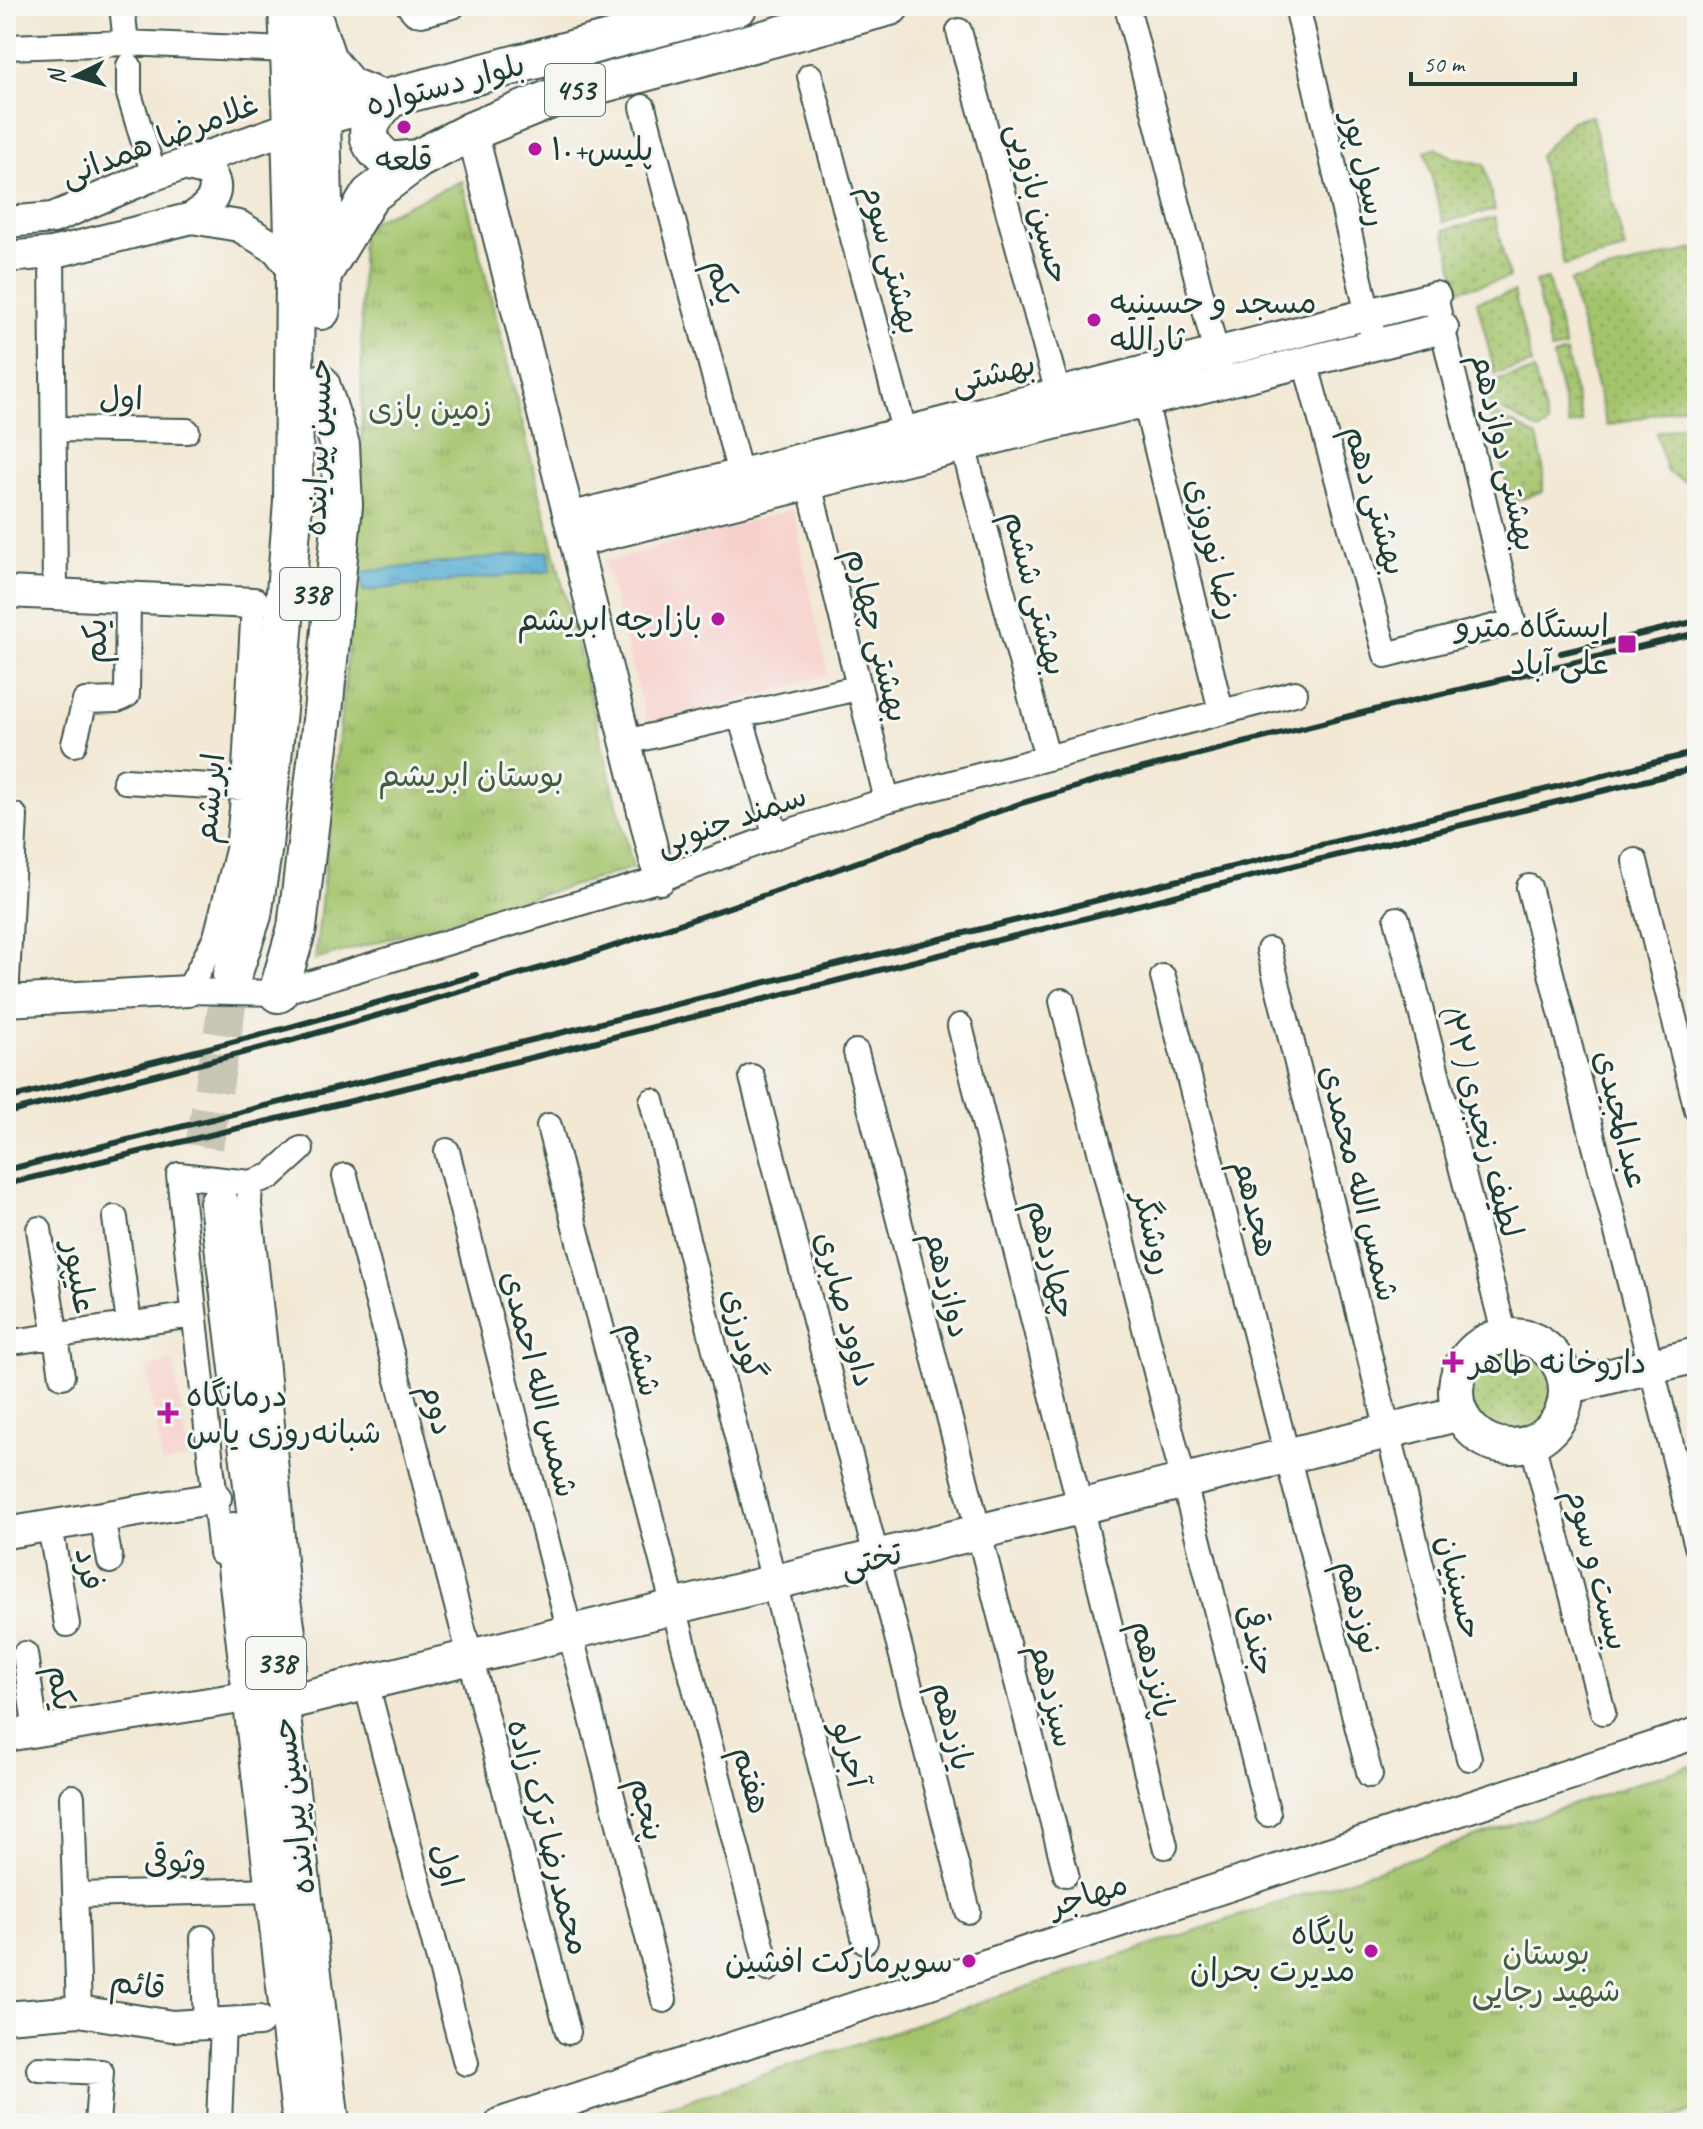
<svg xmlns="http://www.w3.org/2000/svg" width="1703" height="2129" font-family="Caveat,'Playpen Sans Arabic',sans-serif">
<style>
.built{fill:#f7d0cc}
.grass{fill:url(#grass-dots);stroke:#628050;stroke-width:2}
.park{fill:url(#park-tufts);stroke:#628050;stroke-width:2}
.water{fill:url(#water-ripples);stroke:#3a7483;stroke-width:2}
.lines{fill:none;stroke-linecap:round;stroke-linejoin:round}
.primary-tunnel{stroke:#c8c6b4;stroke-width:38;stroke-dasharray:38 19;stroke-linecap:butt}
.minor-casing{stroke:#3f574c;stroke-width:28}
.tertiary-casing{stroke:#3f574c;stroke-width:34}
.secondary-casing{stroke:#3f574c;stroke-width:38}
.primary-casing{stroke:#3f574c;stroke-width:42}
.minor{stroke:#fff;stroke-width:24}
.tertiary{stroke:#fff;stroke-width:30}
.secondary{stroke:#fff;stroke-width:34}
.primary{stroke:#fff;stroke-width:38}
.rail{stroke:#1f3d34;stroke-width:6}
.poi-dot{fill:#b5179e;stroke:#f6f6f2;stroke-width:3}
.labels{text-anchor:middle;stroke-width:6;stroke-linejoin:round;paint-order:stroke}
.shield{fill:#f6f6f2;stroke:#60746d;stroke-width:2}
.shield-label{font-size:30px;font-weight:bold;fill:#1f3d34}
.street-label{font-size:32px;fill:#1f3d34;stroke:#f6f6f2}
.poi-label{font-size:32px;fill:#1f3d34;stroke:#f6f6f2;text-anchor:start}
.park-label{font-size:32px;fill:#405f42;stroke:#f6f6f2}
</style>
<defs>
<pattern id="grass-dots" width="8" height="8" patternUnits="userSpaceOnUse" patternTransform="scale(2)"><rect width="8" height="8" fill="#a4c46c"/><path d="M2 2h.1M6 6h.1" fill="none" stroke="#85a05a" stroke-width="1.8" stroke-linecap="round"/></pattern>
<pattern id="park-tufts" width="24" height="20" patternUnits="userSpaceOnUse" patternTransform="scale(2)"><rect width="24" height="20" fill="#a4c46c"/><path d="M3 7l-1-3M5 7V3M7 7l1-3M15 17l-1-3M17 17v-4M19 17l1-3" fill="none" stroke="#85a05a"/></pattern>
<pattern id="water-ripples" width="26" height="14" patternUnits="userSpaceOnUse" patternTransform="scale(2)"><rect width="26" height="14" fill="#55acd2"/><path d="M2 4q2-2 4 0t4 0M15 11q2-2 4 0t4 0" fill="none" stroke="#468dab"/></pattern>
</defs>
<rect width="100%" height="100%" fill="#f6f6f2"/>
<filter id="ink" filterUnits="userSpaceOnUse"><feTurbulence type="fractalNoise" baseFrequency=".0125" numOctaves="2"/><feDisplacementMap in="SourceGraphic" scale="16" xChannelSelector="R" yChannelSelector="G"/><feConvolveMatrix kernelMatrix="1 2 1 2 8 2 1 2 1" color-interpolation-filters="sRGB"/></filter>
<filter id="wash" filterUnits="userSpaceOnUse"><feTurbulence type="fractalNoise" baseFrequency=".006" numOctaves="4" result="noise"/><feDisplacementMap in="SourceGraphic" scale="32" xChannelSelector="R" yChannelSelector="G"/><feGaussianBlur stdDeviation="1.8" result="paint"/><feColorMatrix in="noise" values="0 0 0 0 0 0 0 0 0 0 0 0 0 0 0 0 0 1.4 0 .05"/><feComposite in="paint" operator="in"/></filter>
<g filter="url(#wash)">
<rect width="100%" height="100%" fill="#f2e8d4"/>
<path class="built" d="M 792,509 L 828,675 L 648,726 L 604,562 Z
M 173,1362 L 189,1459 L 162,1464 L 146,1367 Z"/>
<path class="grass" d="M 1592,116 L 1625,250 L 1564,265 L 1539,155 L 1572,121 Z
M 1435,148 L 1454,158 L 1484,164 L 1495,210 L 1443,222 L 1425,151 Z
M 1495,218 L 1509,278 L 1459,290 L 1444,230 Z
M 1697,248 L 1697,403 L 1607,426 L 1570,281 Z
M 1548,279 L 1565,348 L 1551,351 L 1535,282 Z
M 1514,292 L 1532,364 L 1495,374 L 1477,301 Z
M 1566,353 L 1582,422 L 1569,426 L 1553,357 Z
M 1534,371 L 1548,425 L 1540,431 L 1484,400 L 1481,384 Z
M 1489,410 L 1537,437 L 1543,463 L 1543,491 L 1511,503 Z
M 1697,422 L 1697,486 L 1694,487 L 1667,472 L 1656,433 Z
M1466 1390a46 46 0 1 1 92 0a46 46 0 1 1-92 0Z"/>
<path class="park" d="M 462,181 L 633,868 L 315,960 L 357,564 L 362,422 L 361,226 Z
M 1697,1763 L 1697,2110 L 1653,2123 L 619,2123 Z"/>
<path class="water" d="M 549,551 L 551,571 L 363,591 L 361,572 Z"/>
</g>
<g filter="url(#ink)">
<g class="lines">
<path class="primary-tunnel" d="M 195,1203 L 232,975"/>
<defs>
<path id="minor" d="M 122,6 L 126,43
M 409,6 L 415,13 L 422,14 L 453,6
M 1127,6 L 1220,368
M 1297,6 L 1375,345
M 959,31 L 1058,393
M 6,47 L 126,43 L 288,50
M 129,66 L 129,94 L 154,175
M 810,76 L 909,449
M 643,107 L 740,474
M 52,253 L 55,594
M 1305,362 L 1386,655 L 1513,622 L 1435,297
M 1145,401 L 1221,711
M 55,429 L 187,431
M 963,446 L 1047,757
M 809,484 L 887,800
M 254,603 L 244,788 L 238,850 L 216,937 L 188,991 L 278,993 L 660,879 L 776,836 L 887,800 L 1295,693
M 740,716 L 776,836
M 626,742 L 857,688
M 74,744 L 85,701 L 117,700 L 127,695 L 128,597
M 125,781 L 244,788
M 1635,861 L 1697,1110
M 1529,887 L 1697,1546
M 1397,919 L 1505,1336
M 1269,950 L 1469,1758
M 1163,977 L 1370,1775
M 6,1001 L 15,816
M 1062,1001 L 1268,1814
M 960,1026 L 1165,1846
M 856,1052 L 1066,1874
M 752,1077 L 968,1911
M 652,1101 L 865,1941
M 549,1126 L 768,1969
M 447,1151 L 664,2000
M 345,1176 L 568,2032
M 250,1183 L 249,1204 L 266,1358 L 287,1594 L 295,1645 L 294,1664 L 278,1683
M 115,1218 L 129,1324
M 39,1229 L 62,1376
M 6,1343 L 193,1315
M 1532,1442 L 1603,1712
M 102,1517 L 110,1561
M 50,1526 L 67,1624
M 221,1553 L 179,1175 L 250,1183 L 271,1176 L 301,1149
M 25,1654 L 36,1732
M 366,1683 L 466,2063
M 72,1797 L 79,2011
M 77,1895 L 275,1890
M 203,1938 L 206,2025
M 39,2069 L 101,2072 L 97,2123
M 219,2123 L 223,2023"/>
<path id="tertiary" d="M 472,131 L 660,879
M 183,165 L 209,171 C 223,192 210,206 192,218
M 6,222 L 53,218 L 154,175 L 291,127
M 6,257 L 52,253 L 192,218 L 239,226 L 277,249 L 295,272
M 569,518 L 1435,297
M 575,542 L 1443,328
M 6,592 L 254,603
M 6,1001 L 188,991
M 6,1533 L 216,1498
M 6,1736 L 252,1696
M 6,2017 L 79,2011 L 172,2026 L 259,2021
M 501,2123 L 1697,1733"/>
<path id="secondary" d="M 286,6 L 291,127
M 315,19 L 329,60 L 350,85 L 388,100
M 316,41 L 321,116
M1456 1391a55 55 0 1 1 110 0a55 55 0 1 1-110 0Z
M 1566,1387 L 1697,1355
M 280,1704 L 1461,1413"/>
<path id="primary" d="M 388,100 C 365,124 360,141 390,162 L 418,159
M 322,274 L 370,195 L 418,159 L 472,131 L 566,93 L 890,6
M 321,310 L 323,204 L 321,116
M 232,975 L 252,915 L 263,845 L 277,710 L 293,501 L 295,272 L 291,127 L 321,116 L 738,6
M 278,993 L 297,928 L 323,712 L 343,505 L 340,445 L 320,384
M 219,1203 L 330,2123
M 233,1532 L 302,2123"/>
</defs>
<use href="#minor" class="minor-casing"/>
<use href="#tertiary" class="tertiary-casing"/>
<use href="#secondary" class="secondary-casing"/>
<use href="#primary" class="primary-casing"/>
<use href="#minor" class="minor"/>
<use href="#tertiary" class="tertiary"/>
<use href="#secondary" class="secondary"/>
<use href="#primary" class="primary"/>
<path class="rail" d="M 1561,653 L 1697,621
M 6,1099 L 287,1028 L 476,975
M 6,1113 L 289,1041 L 593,953 L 774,892 L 1019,804 L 1116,775 L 1358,714 L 1697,633
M 6,1170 L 1697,752
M 6,1184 L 526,1059 L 1297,865 L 1697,768"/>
</g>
</g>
<g class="poi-dot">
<circle cx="404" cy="127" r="8"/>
<circle cx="535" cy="149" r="8"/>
<circle cx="1094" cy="320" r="8"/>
<circle cx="718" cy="619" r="8"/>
<rect x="1617" y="634" width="20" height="20" rx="4"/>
<path d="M1449 1350h8v8h8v8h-8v8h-8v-8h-8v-8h8z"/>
<path d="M164 1401h8v8h8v8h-8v8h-8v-8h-8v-8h8z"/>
<circle cx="1371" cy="1951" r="8"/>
<circle cx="969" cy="1961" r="8"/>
</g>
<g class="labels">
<g class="shield">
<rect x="545" y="64" width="60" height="52" rx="6"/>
<rect x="280" y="568" width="60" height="52" rx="6"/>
<rect x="246" y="1637" width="60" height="52" rx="6"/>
</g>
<g class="shield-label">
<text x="575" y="100">453</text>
<text x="310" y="604">338</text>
<text x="276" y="1673">338</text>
</g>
<g class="street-label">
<text transform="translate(445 84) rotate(-15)" y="11">بلوار دستواره</text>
<text transform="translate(159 139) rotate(-21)" y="11">غلامرضا همدانی</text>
<text transform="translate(1366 169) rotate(77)" y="11">رسول پور</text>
<text transform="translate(1039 203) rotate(75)" y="11">حسین بازویی</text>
<text transform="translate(892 259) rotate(75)" y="11">بهشتی سوم</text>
<text transform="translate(723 282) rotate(75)" y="11">یکم</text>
<text transform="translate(993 373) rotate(-14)" y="11">بهشتی</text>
<text transform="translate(121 398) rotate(1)" y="11">اول</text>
<text transform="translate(317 447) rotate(-88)" y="11">حسین پیراینده</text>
<text transform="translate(1505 452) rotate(77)" y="11">بهشتی دوازدهم</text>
<text transform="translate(1376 500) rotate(74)" y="11">بهشتی دهم</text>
<text transform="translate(1214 549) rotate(76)" y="11">رضا نوروزی</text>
<text transform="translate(1036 593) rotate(75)" y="11">بهشتی ششم</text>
<text transform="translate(878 635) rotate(76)" y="11">بهشتی چهارم</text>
<text transform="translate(95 641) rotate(-90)" y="11">یکم</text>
<text transform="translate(209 798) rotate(-84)" y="11">ابریشم</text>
<text transform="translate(731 819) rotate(-19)" y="11">سمند جنوبی</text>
<text transform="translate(1622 1119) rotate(76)" y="11">عبدالمجیدی</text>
<text transform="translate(1482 1120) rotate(75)" y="11">لطیف رنجبری (۲۲)</text>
<text transform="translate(1360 1183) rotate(76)" y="11">شمس الله محمدی</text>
<text transform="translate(1256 1208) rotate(76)" y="11">هجدهم</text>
<text transform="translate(1154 1233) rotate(76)" y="11">روشنگر</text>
<text transform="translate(1052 1259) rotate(76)" y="11">چهاردهم</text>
<text transform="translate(80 1277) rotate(80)" y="11">علیپور</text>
<text transform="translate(948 1284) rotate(76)" y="11">دوازدهم</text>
<text transform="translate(846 1309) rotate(75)" y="11">داوود صابری</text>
<text transform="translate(744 1334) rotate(76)" y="11">گودرزی</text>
<text transform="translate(642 1359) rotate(75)" y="11">ششم</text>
<text transform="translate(540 1384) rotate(76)" y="11">شمس الله احمدی</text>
<text transform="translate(438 1409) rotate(75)" y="11">دوم</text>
<text transform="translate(871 1559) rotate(-14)" y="11">تختی</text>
<text transform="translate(90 1569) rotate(80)" y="11">فرد</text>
<text transform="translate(1598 1569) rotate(75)" y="11">بیست و سوم</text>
<text transform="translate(1460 1587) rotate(76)" y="11">حسینیان</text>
<text transform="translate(1359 1607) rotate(75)" y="11">نوزدهم</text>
<text transform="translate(1257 1640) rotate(76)" y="11">جندقی</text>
<text transform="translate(1154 1669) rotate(76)" y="11">پانزدهم</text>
<text transform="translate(62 1688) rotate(82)" y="11">یکم</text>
<text transform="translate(1053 1695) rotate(76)" y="11">سیزدهم</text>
<text transform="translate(953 1726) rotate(76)" y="11">یازدهم</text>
<text transform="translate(851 1754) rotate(76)" y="11">آجرلو</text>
<text transform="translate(752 1780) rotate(75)" y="11">هفتم</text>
<text transform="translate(293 1806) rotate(-97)" y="11">حسین پیراینده</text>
<text transform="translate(648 1809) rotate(76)" y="11">پنجم</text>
<text transform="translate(549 1837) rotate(75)" y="11">محمدرضا ترک زاده</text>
<text transform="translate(175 1861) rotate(-1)" y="11">وثوقی</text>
<text transform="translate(447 1865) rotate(75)" y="11">اول</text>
<text transform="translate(1088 1894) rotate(-18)" y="11">مهاجر</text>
<text transform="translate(138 1984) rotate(9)" y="11">قائم</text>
</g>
<g class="poi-label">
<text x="551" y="160">پلیس+۱۰</text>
<text x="404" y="170" text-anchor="middle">قلعه</text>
<text x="1110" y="313">مسجد و حسینیه<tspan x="1110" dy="37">ثارالله</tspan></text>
<text x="702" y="630" text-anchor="end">بازارچه ابریشم</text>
<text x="1609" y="637" text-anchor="end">ایستگاه مترو<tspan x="1609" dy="37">علی آباد</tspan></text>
<text x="1469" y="1373">داروخانه طاهر</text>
<text x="186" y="1406">درمانگاه<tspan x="186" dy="37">شبانه‌روزی یاس</tspan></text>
<text x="1355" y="1944" text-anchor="end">پایگاه<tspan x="1355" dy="37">مدیرت بحران</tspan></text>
<text x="953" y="1972" text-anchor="end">سوپرمارکت افشین</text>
</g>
<g class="park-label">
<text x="430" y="419">زمین بازی</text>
<text x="471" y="786">بوستان ابریشم</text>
<text x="1546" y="1964">بوستان<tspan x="1546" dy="37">شهید رجایی</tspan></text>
</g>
</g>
<rect width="1703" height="2129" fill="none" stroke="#f6f6f2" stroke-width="32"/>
<g transform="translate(76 76) rotate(265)" stroke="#f6f6f2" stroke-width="6" paint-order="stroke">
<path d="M0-6L14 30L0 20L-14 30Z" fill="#1f3d34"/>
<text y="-12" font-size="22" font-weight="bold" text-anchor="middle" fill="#1f3d34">N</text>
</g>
<path d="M1411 72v12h164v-12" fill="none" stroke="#1f3d34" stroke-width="4"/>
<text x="1423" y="72" font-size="24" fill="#1f3d34" stroke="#f6f6f2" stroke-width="6" paint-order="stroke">50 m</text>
</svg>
